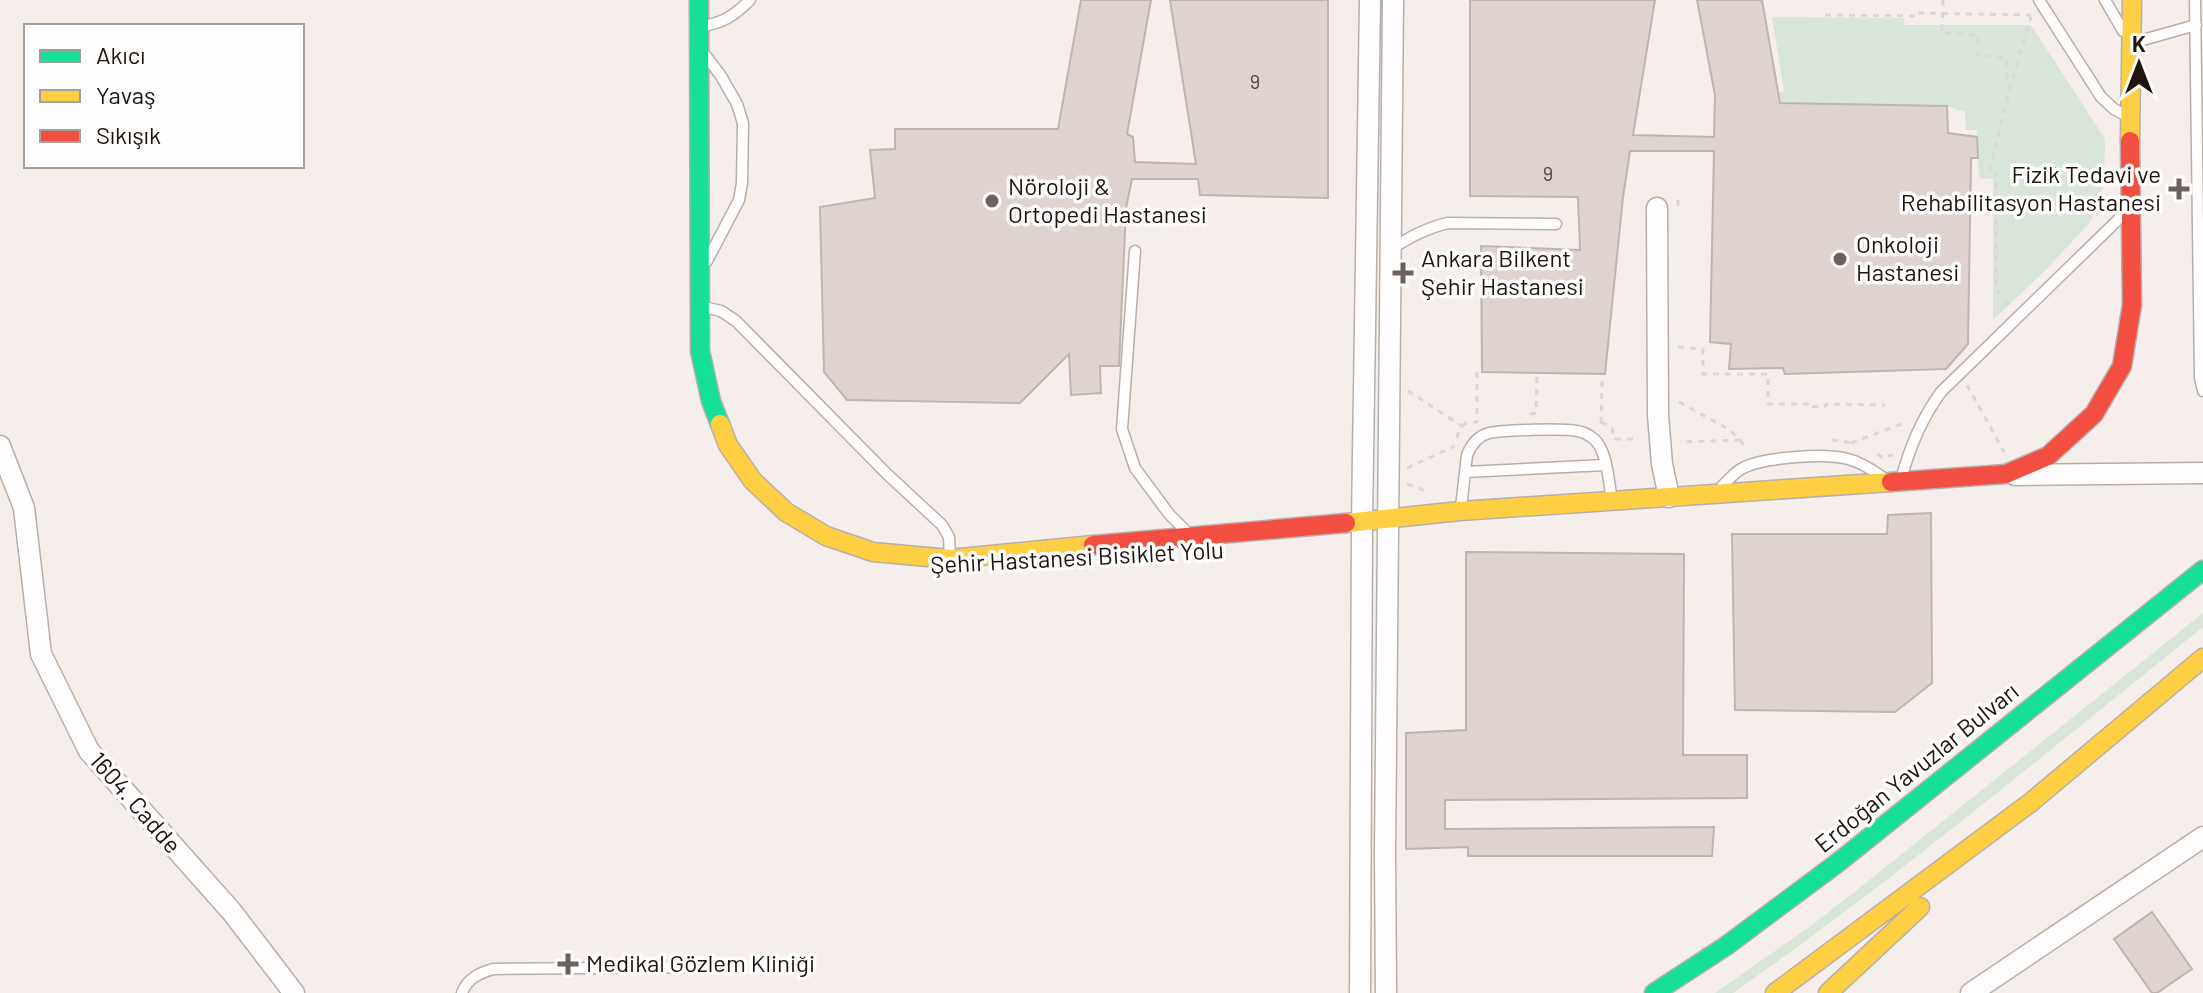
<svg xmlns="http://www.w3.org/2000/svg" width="2203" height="993" font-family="Barlow,sans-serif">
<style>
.green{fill:#d8e5d8}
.building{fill:#dfd3cf;stroke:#beb4b0;stroke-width:2}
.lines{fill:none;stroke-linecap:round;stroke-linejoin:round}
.lane-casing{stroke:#b8afaa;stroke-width:13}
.street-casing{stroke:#b8afaa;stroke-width:23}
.fast-casing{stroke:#b8afaa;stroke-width:21}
.slow-casing{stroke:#b8afaa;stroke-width:21}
.jam-casing{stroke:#b8afaa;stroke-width:21}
.path{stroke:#dad7d6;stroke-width:3;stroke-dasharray:6 6;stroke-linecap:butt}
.lane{stroke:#fefcfc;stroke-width:10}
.street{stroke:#fefcfc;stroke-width:20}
.fast{stroke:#16e098;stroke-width:18}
.slow{stroke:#ffcf43;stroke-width:18}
.jam{stroke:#f24e42;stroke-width:18}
.poi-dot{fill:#6b605b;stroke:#fdfdfd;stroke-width:3}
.labels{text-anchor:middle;stroke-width:7;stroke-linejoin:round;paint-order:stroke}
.number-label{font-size:20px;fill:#50443e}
.poi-label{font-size:24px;fill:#20140e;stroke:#fdfdfd;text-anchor:start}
.street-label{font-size:24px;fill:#20140e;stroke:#fdfdfd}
</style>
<rect width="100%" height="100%" fill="#f6eeea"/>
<path class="green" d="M 1772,17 L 1904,18 L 1904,25 L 2031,25 L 2105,139 L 2104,179 L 2100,199 L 2090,222 L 2046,270 L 1993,320 L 1993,179 L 1979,178 L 1977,130 L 1966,130 L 1965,112 L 1947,106 L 1778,103 L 1776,94 L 1784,91 Z
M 2203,613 L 2203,627 C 2048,751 1896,879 1733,993 L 1715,993 L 1812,925 L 1862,886 Z"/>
<path class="building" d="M 1081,0 L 1151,0 L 1127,134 L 1133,137 L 1135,162 L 1196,164 L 1170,0 L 1328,0 L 1328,198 L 1200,195 L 1198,179 L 1132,179 L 1126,208 L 1119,366 L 1100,366 L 1101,393 L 1071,395 L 1069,354 L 1020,403 L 847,400 L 824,372 L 820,207 L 875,198 L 870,150 L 895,149 L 895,129 L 1058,129 Z
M 1470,0 L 1655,0 L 1633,135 L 1714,137 L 1715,95 L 1697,0 L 1762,0 L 1780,103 L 1947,106 L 1948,133 L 1977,137 L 1978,158 L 1971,158 L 1968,344 L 1946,369 L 1785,374 L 1783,368 L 1729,369 L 1731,344 L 1710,342 L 1714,151 L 1630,151 L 1623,197 L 1605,374 L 1482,372 L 1481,246 L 1580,250 L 1578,197 L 1470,196 Z
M 1931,513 L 1932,683 L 1895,712 L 1735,710 L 1732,534 L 1887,534 L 1888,515 Z
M 1466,552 L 1684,554 L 1683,755 L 1747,755 L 1747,798 L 1445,800 L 1445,829 L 1714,827 L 1712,856 L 1468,856 L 1468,847 L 1406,849 L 1406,733 L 1466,730 Z
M 2152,912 L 2192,969 L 2157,993 L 2152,993 L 2114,939 Z"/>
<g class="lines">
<defs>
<path id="lane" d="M 2039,0 L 2101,97 L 2114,109 L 2125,115
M 2105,0 L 2123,31
M 2195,0 L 2200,378 L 2203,391
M 701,26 C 722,24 735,15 750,0
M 2132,43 L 2196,25
M 706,56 L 721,76 L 737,104 L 743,123 L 742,183 L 739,200 L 707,261
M 1391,249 C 1410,237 1426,228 1448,223 L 1556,224
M 1135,251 L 1122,429 L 1135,468 L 1169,514 L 1185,530
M 703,307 L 721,311 L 736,321 L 887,474 L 942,525 L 949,537 L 950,557
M 1466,472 L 1605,465
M 1901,480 C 1909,449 1922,418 1941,392 L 2126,212
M 1722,486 C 1728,481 1734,473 1741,469 C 1762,457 1824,453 1848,459 C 1860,462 1871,469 1881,476
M 1461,507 L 1467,455 C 1471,445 1478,436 1489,433 C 1502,430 1564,428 1577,431 C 1584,432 1589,435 1594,439 C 1608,452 1608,481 1612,499
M 462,993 C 467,979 479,973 493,969 L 707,967"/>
<path id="street" d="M 1657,208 L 1658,415 L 1662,464 L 1669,497
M 0,446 L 24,508 L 41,654 L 89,751 L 232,912 L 294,993
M 2015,475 L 2203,473
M 1360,993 L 1362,521 L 1370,0
M 1386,993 L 1385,853 L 1393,0
M 1971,993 L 2203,837"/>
<path id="fast" d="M 699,0 L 700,351 L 711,401 L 720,424
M 1654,993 L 1726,946 L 1840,861 L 2203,570"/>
<path id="slow" d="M 2130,141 L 2132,0
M 720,424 L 728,445 L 753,481 L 786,512 L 826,536 L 873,552 L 950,559 L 1093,545
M 1346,523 L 1460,511 L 1891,482
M 1775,993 L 2030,803 L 2203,658
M 1828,993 L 1920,907"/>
<path id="jam" d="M 1891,482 L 2006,474 L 2048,456 L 2094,414 L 2122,366 L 2132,305 L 2130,141
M 1093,545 L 1346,523"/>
</defs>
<use href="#lane" class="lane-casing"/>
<use href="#street" class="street-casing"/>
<use href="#fast" class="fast-casing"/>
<use href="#slow" class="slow-casing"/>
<use href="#jam" class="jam-casing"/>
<path class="path" d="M 1943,0 L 1942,33 L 1978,35 L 1978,55 L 2006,58 L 2008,87
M 1825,15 L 1917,16 L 1917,13 L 2031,15
M 1678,206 L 1678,196
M 2008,304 L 1996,290 L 1996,173 L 1989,173 L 2009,91 L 2031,17
M 1678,347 L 1703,349 L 1703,374 L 1768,374 L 1768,404 L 1809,404 L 1809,407 L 1826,406 L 1826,404 L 1885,405
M 1967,385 L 2004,452
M 1408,391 L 1462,426 L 1459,429 L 1457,440
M 1679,402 L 1730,430 L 1740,440 L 1680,442
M 1530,414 L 1536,413 L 1537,373
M 1600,422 L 1601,422 L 1602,380
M 1601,422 L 1612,428 L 1614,440
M 1462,426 L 1466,423 L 1477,422 L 1477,367
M 1615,439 L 1639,439
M 1740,440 L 1747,449
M 1832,440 L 1852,443
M 1851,443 L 1907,422
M 1877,454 L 1882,457 L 1893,455
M 1407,468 L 1455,446
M 1407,484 L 1426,491"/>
<use href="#lane" class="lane"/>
<use href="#street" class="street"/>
<use href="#fast" class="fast"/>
<use href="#slow" class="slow"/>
<use href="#jam" class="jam"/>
</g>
<g class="poi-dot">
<path d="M2175 177h8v8h8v8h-8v8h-8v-8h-8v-8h8z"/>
<circle cx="992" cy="201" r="8"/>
<circle cx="1840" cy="259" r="8"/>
<path d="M1399 261h8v8h8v8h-8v8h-8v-8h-8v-8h8z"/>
<path d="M564 952h8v8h8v8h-8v8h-8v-8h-8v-8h8z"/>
</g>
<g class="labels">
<g class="number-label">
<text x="1255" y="89">9</text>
<text x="1548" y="181">9</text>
</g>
<g class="poi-label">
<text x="2161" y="183" text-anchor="end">Fizik Tedavi ve<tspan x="2161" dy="28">Rehabilitasyon Hastanesi</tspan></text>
<text x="1008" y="195">Nöroloji &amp;<tspan x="1008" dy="28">Ortopedi Hastanesi</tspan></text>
<text x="1856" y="253">Onkoloji<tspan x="1856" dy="28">Hastanesi</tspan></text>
<text x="1421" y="267">Ankara Bilkent<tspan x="1421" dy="28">Şehir Hastanesi</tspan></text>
<text x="586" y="972">Medikal Gözlem Kliniği</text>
</g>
<g class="street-label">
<text transform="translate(1077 558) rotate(-3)" y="8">Şehir Hastanesi Bisiklet Yolu</text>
<text transform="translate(1917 768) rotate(-39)" y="8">Erdoğan Yavuzlar Bulvarı</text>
<text transform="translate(135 803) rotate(49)" y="8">1604. Cadde</text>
</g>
</g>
<rect x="24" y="24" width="280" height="144" fill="#fdfdfd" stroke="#a5a09d" stroke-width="2"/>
<rect x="40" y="50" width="40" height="12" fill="#16e098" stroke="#a5a09d" stroke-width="2"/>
<text x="96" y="64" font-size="24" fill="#20140e">Akıcı</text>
<rect x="40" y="90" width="40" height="12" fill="#ffcf43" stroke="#a5a09d" stroke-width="2"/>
<text x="96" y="104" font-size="24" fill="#20140e">Yavaş</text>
<rect x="40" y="130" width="40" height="12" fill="#f24e42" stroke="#a5a09d" stroke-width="2"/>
<text x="96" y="144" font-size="24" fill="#20140e">Sıkışık</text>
<g transform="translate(2139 64)" stroke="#fdfdfd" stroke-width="6" paint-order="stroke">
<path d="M0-6L14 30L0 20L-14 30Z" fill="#20140e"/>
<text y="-12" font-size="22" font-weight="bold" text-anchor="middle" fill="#20140e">K</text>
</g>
</svg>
